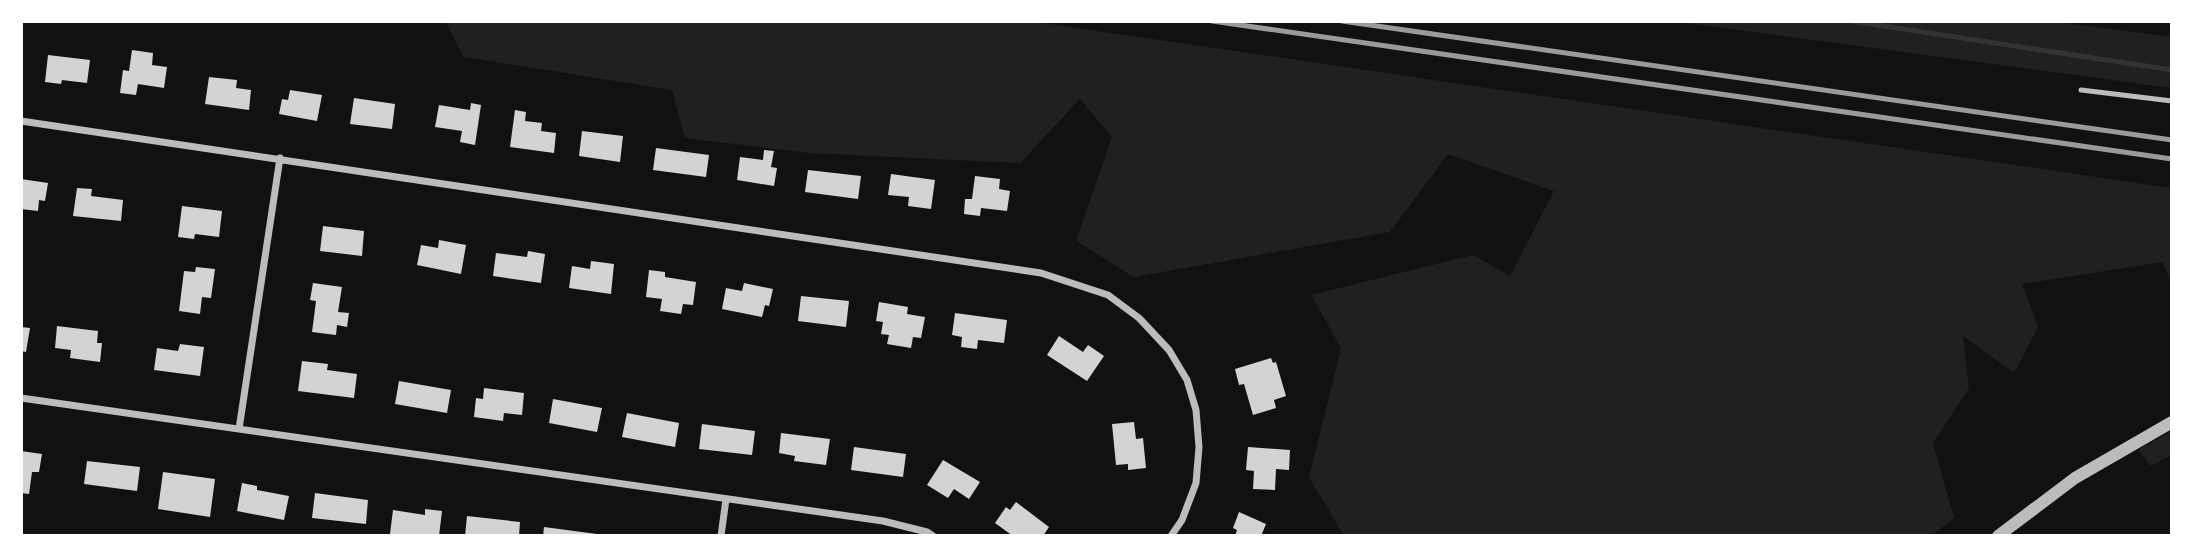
<svg xmlns="http://www.w3.org/2000/svg" width="2193" height="557" font-family="'PT Sans',sans-serif">
<style>
.green{fill:#202020}
.lines{fill:none;stroke-linecap:round;stroke-linejoin:round}
.stream{stroke:#333;stroke-width:5}
.building{fill:#d3d3d3}
.service{stroke:#bcbcbc;stroke-width:5}
.minor{stroke:#bcbcbc;stroke-width:7}
.tertiary{stroke:#bcbcbc;stroke-width:12}
.rail{stroke:#9a9a9a;stroke-width:5}
</style>
<rect width="100%" height="100%" fill="#111"/>
<path class="green" d="M 445,21 L 1030,21 L 2172,188 L 2172,282 L 2162,262 L 2022,284 L 2038,327 L 2014,373 L 1963,336 L 1969,388 L 1933,443 L 1954,518 L 1931,536 L 1344,536 L 1309,477 L 1341,348 L 1311,295 L 1473,255 L 1510,276 L 1554,191 L 1448,154 L 1390,232 L 1134,277 L 1076,241 L 1112,137 L 1080,99 L 1020,163 L 809,153 L 685,138 L 672,90 L 464,57 Z
M 1671,21 L 2050,21 L 2172,37 L 2172,88 Z
M 2172,431 L 2172,455 L 2151,466 L 2138,450 Z"/>
<g class="lines">
<path class="stream" d="M 1851,21 L 2172,70"/>
</g>
<path class="building" d="M 132,50 L 153,53 L 152,65 L 167,67 L 164,88 L 138,84 L 136,95 L 120,93 L 123,70 L 129,71 Z
M 48,55 L 90,60 L 87,83 L 62,80 L 61,84 L 45,82 Z
M 209,77 L 237,80 L 236,88 L 251,90 L 249,110 L 205,104 Z
M 290,90 L 322,95 L 317,121 L 279,114 L 282,99 L 288,100 Z
M 354,98 L 395,104 L 392,129 L 350,124 Z
M 471,103 L 481,105 L 475,145 L 460,142 L 462,131 L 435,127 L 439,105 L 470,110 Z
M 515,110 L 526,112 L 525,121 L 542,123 L 541,131 L 556,133 L 554,153 L 510,147 Z
M 582,131 L 623,136 L 620,162 L 579,156 Z
M 656,148 L 709,155 L 706,177 L 653,170 Z
M 764,150 L 774,151 L 771,167 L 777,168 L 774,186 L 737,180 L 740,157 L 763,160 Z
M 808,170 L 861,176 L 858,199 L 805,192 Z
M 891,174 L 935,180 L 931,209 L 908,206 L 909,197 L 888,195 Z
M 975,176 L 1000,179 L 999,189 L 1010,191 L 1007,211 L 981,208 L 980,216 L 964,214 L 965,199 L 972,199 Z
M 21,179 L 48,183 L 45,201 L 39,200 L 38,211 L 21,209 Z
M 77,188 L 92,189 L 91,196 L 123,200 L 121,221 L 73,216 Z
M 182,206 L 222,211 L 219,237 L 195,234 L 194,239 L 178,237 Z
M 323,226 L 364,231 L 362,256 L 320,251 Z
M 439,240 L 466,245 L 461,274 L 417,265 L 421,245 L 438,248 Z
M 528,251 L 545,254 L 541,283 L 493,276 L 496,253 L 527,257 Z
M 591,261 L 614,264 L 611,294 L 569,288 L 572,266 L 590,269 Z
M 196,267 L 215,269 L 211,298 L 202,297 L 200,314 L 179,311 L 184,271 L 195,272 Z
M 649,270 L 665,272 L 665,277 L 696,282 L 693,305 L 683,304 L 681,314 L 660,311 L 662,299 L 646,297 Z
M 313,283 L 342,287 L 338,312 L 349,313 L 347,327 L 337,325 L 336,335 L 312,332 L 316,301 L 310,300 Z
M 744,283 L 773,289 L 769,306 L 765,305 L 762,317 L 722,309 L 726,288 L 742,291 Z
M 801,296 L 849,301 L 846,327 L 798,321 Z
M 879,302 L 908,307 L 907,314 L 925,317 L 921,338 L 913,337 L 911,348 L 887,344 L 889,335 L 881,334 L 883,322 L 876,321 Z
M 955,313 L 1007,320 L 1004,343 L 978,340 L 977,349 L 961,347 L 962,337 L 952,335 Z
M 57,326 L 98,331 L 97,343 L 102,343 L 100,362 L 70,358 L 71,350 L 55,348 Z
M 21,327 L 30,328 L 26,352 L 21,351 Z
M 1059,336 L 1083,352 L 1088,345 L 1104,356 L 1087,381 L 1047,355 Z
M 180,344 L 204,347 L 200,376 L 154,370 L 157,348 L 178,351 Z
M 1271,358 L 1273,363 L 1276,362 L 1286,396 L 1274,400 L 1276,408 L 1253,415 L 1244,384 L 1239,385 L 1235,369 Z
M 302,361 L 328,364 L 327,370 L 357,374 L 354,398 L 298,391 Z
M 399,381 L 451,390 L 447,413 L 395,404 Z
M 484,388 L 524,393 L 522,415 L 504,413 L 503,421 L 474,417 L 476,398 L 483,399 Z
M 553,399 L 602,408 L 597,432 L 549,423 Z
M 627,413 L 679,423 L 675,447 L 622,437 Z
M 1134,422 L 1136,439 L 1143,438 L 1146,468 L 1128,470 L 1128,464 L 1116,465 L 1112,424 Z
M 702,424 L 755,431 L 752,455 L 699,449 Z
M 781,433 L 830,439 L 826,465 L 794,461 L 795,456 L 779,453 Z
M 854,447 L 906,454 L 903,477 L 851,470 Z
M 1248,447 L 1290,450 L 1289,470 L 1276,469 L 1275,490 L 1253,489 L 1254,471 L 1246,470 Z
M 21,451 L 42,454 L 39,472 L 32,472 L 29,494 L 21,493 Z
M 943,460 L 980,482 L 969,499 L 954,489 L 948,498 L 927,485 Z
M 87,461 L 140,467 L 137,491 L 84,484 Z
M 163,472 L 215,479 L 210,517 L 158,509 Z
M 242,483 L 257,486 L 257,490 L 289,496 L 284,520 L 237,511 Z
M 315,493 L 368,500 L 366,524 L 312,518 Z
M 1016,502 L 1049,527 L 1043,536 L 1026,536 L 1023,534 L 1021,536 L 1013,536 L 995,523 L 1006,507 L 1010,510 Z
M 425,509 L 442,511 L 439,536 L 390,534 L 393,510 L 425,515 Z
M 1239,512 L 1266,524 L 1261,536 L 1235,536 L 1237,530 L 1233,528 Z
M 467,516 L 520,522 L 519,536 L 465,536 Z
M 544,527 L 597,534 L 596,536 L 543,536 Z"/>
<g class="lines">
<path class="service" d="M 2081,90 L 2172,101"/>
<path class="minor" d="M 21,121 L 1041,273 L 1108,295 L 1139,318 L 1169,350 L 1187,380 L 1196,410 L 1199,447 L 1196,483 L 1182,520 L 1171,536
M 21,398 L 883,521 L 927,532 L 933,536
M 239,429 L 280,158
M 721,536 L 726,499"/>
<path class="tertiary" d="M 1998,536 L 2075,478 L 2172,422"/>
<path class="rail" d="M 1212,21 L 2172,159
M 1342,21 L 2172,140"/>
</g>
<rect width="2193" height="557" fill="none" stroke="#ffffff" stroke-width="46"/>
</svg>
